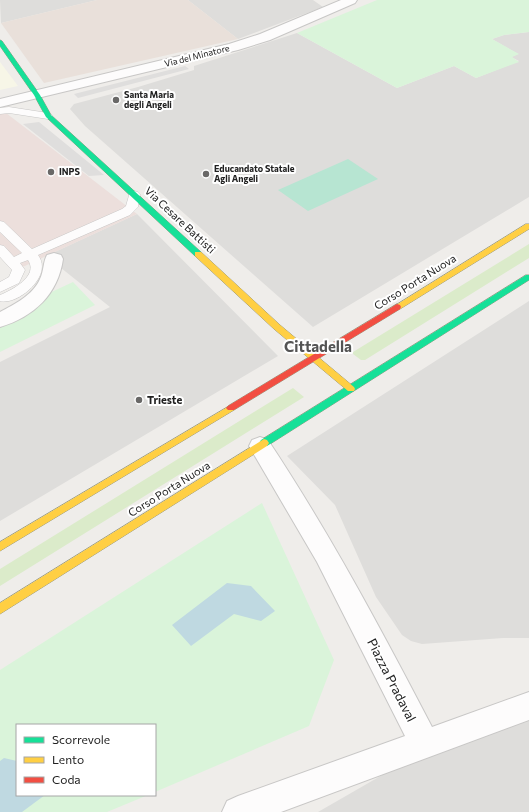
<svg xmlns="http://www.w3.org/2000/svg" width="529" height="812" font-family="Commissioner,sans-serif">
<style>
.residential{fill:#dedddb}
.commercial{fill:#ecdfdc}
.education{fill:#f7f6e7}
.military{fill:#e9e0da}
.grass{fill:#dbebca}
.park{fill:#daf4da}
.pitch{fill:#b7e5d2}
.parking{fill:#dfdedd}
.water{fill:#bfd9e1}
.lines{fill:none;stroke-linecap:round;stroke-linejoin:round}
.lane-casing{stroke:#c8c7c6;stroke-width:1}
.street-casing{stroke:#c8c7c6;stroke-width:2}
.fast-casing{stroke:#979982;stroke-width:1}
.slow-casing{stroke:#979982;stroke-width:1}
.jam-casing{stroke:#979982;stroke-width:1}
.lane{fill:#fdfcfc;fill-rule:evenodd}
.street{fill:#fdfcfc;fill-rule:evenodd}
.fast{fill:#16e098;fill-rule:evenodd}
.slow{fill:#ffcf43;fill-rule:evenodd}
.jam{fill:#f24e42;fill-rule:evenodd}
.poi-dot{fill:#696867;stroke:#fff;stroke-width:1.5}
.labels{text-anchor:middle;stroke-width:4;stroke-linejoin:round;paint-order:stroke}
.far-street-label{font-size:9px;fill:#212121;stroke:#fff}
.far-poi-label{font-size:9px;font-weight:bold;fill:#212121;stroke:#fff;text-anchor:start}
.street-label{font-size:11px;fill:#212121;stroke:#fff}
.poi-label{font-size:11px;font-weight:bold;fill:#212121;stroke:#fff;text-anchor:start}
.near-street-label{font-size:13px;fill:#212121;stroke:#fff}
.district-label{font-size:15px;font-weight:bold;fill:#545454;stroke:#fff}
</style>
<rect width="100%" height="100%" fill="#efedea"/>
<path class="residential" d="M 0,0 L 97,0 L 1,23 Z
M 188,0 L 313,0 L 323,7 L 238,39 Z
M 529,32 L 529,197 L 313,327 L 85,126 L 70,109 L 74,104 L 138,87 L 194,70 L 194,66 L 297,33 L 397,88 L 454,66 L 476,78 L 519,61 L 511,57 L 518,54 L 492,39 L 504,35 Z
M 137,214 L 278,356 L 0,521 L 0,362 L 110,307 L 46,256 Z
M 529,301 L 529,638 L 503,638 L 422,644 L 411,641 L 402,635 L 376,597 L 335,505 L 287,456 Z
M 529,713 L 529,812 L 318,812 L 391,770 Z"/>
<path class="commercial" d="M 6,113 L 137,214 L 14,271 L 0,257 L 0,114 Z"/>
<path class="education" d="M 0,62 L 18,86 L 0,90 Z"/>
<path class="military" d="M 97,0 L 188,0 L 238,39 L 44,83 L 1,23 Z"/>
<path class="grass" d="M 529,244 L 529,258 L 365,360 L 361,360 L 353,354 L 353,352 Z
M 293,388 L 304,397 L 0,586 L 0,569 Z"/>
<path class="park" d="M 377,0 L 529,0 L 529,32 L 504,35 L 492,39 L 519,54 L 512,57 L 519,62 L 476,78 L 454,66 L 397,88 L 297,33 Z
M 73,282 L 95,305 L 0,352 L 0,316 Z
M 262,503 L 334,660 L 309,726 L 155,792 L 155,725 L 17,725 L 17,795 L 148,795 L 107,812 L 0,812 L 0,670 Z"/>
<path class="pitch" d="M 348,159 L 378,179 L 308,211 L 278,190 Z"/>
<path class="parking" d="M 185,66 L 189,69 L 78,98 L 74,94 Z
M 39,122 L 104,175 L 89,176 L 23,124 Z"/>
<path class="water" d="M 227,583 L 251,586 L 275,611 L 261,621 L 234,614 L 191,646 L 172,625 Z
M 4,758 L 17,761 L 17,795 L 45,795 L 22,812 L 0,812 L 0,761 Z"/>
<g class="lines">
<defs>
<path id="lane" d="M 9,107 L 48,113 L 53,116 L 48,119 L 9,113 L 0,114 L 0,108 Z
M 134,191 L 138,192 L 140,194 L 138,207 L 130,215 L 38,255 C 54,276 17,306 0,301 L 0,295 C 12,290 39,276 28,260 L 20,263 L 25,270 L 19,283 L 0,292 L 0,282 L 9,277 L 12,270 L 0,257 L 0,245 L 4,246 L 14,257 L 22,253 L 0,232 L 0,221 L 4,222 L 32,249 L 122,209 L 126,206 L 130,192 Z"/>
<path id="street" d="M 341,0 L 357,0 L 355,3 L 270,40 L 238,50 L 0,107 L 0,99 L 229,44 L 260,34 Z
M 54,253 L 61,255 L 63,259 C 58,294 34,317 0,327 L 0,312 C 15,304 33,295 40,279 C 44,271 43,262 47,255 Z
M 260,437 L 268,440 C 329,532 381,629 432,727 L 529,692 L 529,720 L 281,812 L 222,812 L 227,801 L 238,796 L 405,736 L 317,562 L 249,446 L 252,440 Z"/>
<path id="fast" d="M 0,40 L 2,41 L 40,95 L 51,115 L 201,252 L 201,256 L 195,256 L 46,117 L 34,95 L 0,46 Z
M 526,275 L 529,275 L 529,280 L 267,446 L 261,446 L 259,443 L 261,440 Z"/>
<path id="slow" d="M 526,224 L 529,224 L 529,229 L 400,309 L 397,310 L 393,307 Z
M 195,252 L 201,252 L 280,325 L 354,387 L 355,389 L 354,391 L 348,391 L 274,329 L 195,256 Z
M 231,405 L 234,406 L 236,408 L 234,410 L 0,551 L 0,542 Z
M 264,439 L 267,440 L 269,443 L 267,446 L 0,614 L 0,603 Z"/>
<path id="jam" d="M 397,304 L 400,305 L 401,307 L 400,309 L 234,410 L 228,410 L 226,408 L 228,406 Z"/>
</defs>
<use href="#lane" class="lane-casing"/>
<use href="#street" class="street-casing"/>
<use href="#fast" class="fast-casing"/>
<use href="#slow" class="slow-casing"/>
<use href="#jam" class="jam-casing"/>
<use href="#lane" class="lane"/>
<use href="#street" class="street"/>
<use href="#fast" class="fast"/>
<use href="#slow" class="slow"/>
<use href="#jam" class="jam"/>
</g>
<g class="poi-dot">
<circle cx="116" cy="100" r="4"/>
<circle cx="51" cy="172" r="4"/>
<circle cx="206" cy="174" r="4"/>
<circle cx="139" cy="400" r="4"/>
</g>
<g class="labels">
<g class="far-street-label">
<text transform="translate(197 56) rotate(-14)" y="3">Via del Minatore</text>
</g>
<g class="far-poi-label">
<text x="124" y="98">Santa Maria<tspan x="124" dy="10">degli Angeli</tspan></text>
<text x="214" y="172">Educandato Statale<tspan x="214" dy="10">Agli Angeli</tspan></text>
<text x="59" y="175">INPS</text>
</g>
<g class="street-label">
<text transform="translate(180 220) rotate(43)" y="4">Via Cesare Battisti</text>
<text transform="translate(415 282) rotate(-32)" y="4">Corso Porta Nuova</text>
<text transform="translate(169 489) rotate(-32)" y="4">Corso Porta Nuova</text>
</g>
<g class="poi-label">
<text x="147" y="404">Trieste</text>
</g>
<g class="near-street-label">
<text transform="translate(392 680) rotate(63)" y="5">Piazza Pradaval</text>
</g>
<g class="district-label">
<text x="318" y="352">Cittadella</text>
</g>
</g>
<rect x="16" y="724" width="140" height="72" fill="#ffffff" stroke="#a6a6a6"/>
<rect x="24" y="737" width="20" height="6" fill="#16e098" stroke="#a6a6a6"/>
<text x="52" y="744" font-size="12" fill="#212121">Scorrevole</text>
<rect x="24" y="757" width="20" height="6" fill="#ffcf43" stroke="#a6a6a6"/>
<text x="52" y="764" font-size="12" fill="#212121">Lento</text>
<rect x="24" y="777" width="20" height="6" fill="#f24e42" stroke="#a6a6a6"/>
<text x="52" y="784" font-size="12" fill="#212121">Coda</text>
</svg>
